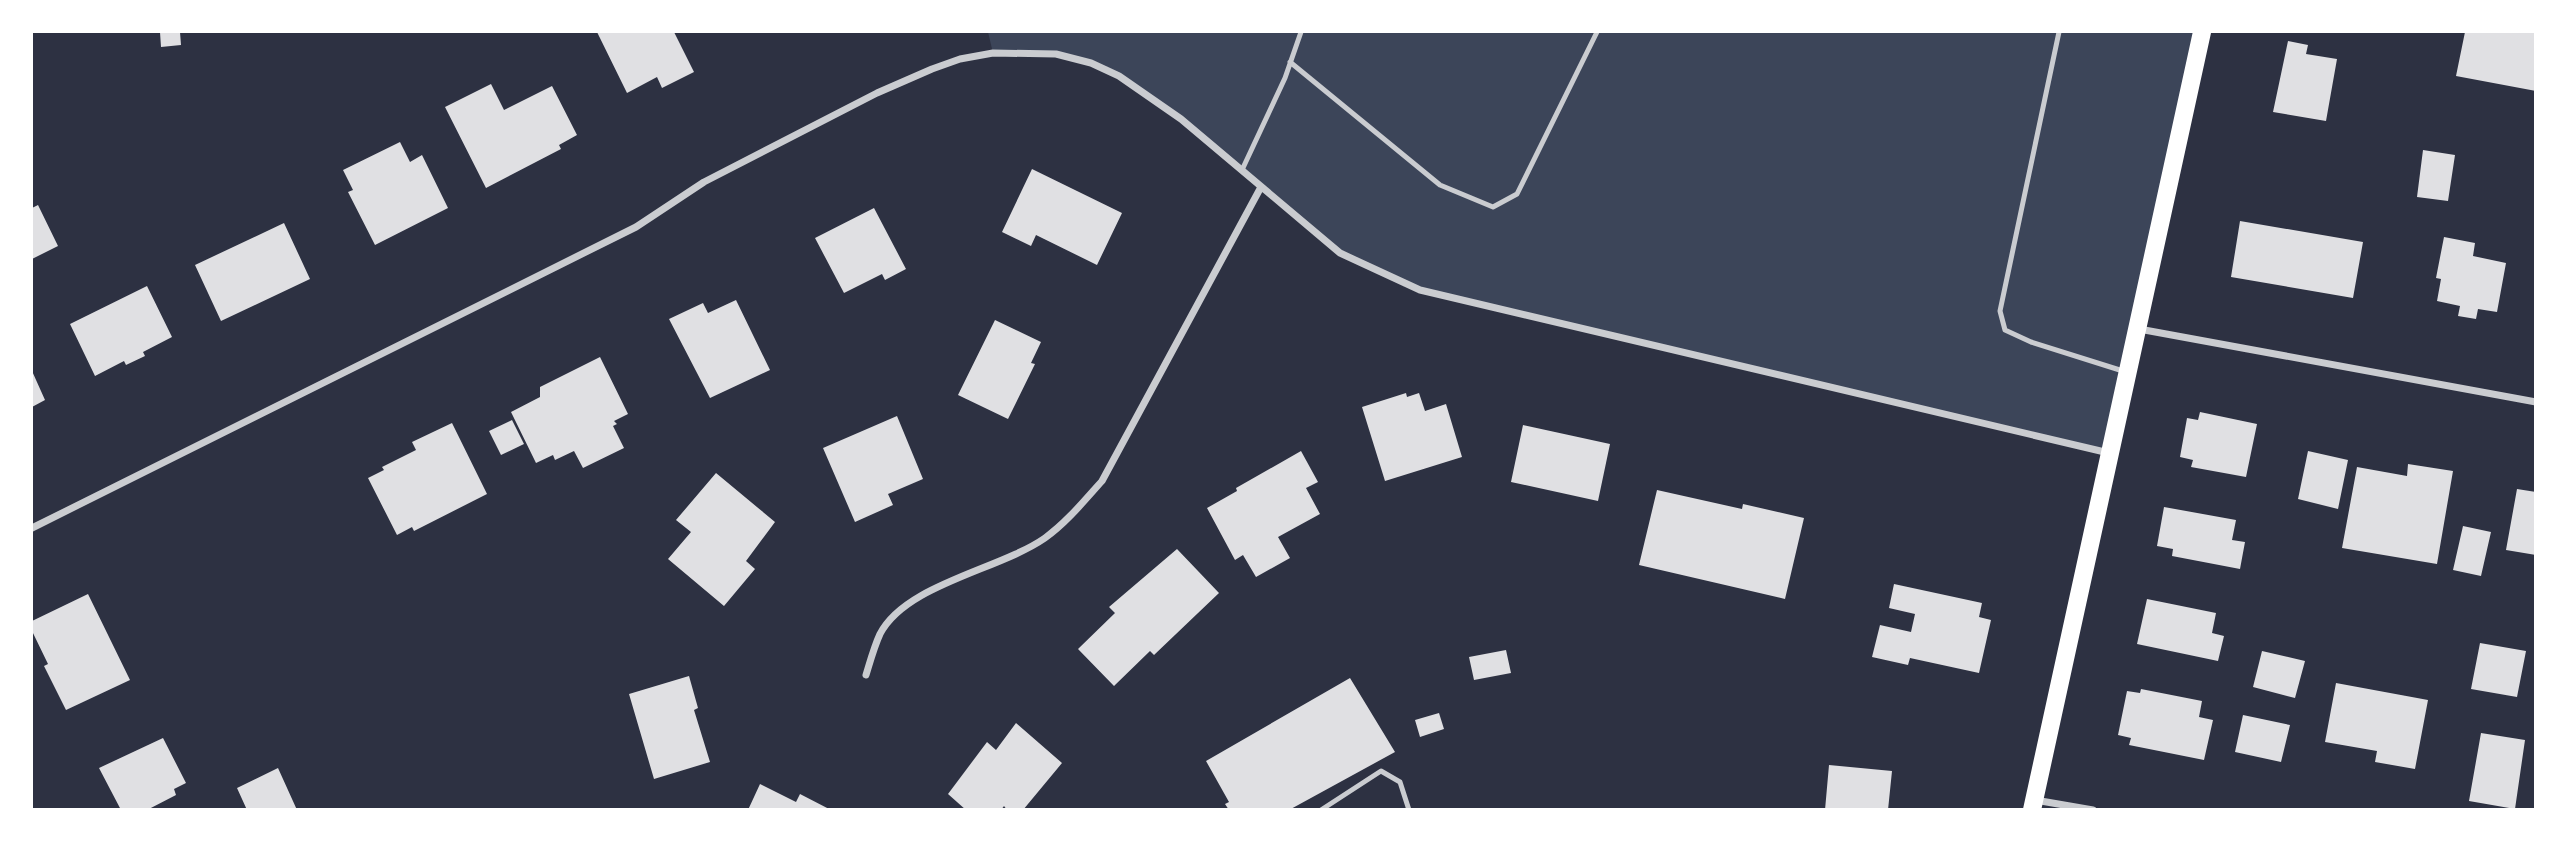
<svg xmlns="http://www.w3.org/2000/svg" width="2567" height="841" font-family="'Titillium Web',sans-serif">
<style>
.green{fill:#3c4559}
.building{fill:#e0e0e3}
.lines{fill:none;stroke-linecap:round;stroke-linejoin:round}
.service{stroke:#caccd0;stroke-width:5}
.minor{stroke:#caccd0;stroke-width:7}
.primary{stroke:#fff;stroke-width:18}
</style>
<rect width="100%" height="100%" fill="#2d3142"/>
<path class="green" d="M 988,32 L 2202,32 L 2109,453 L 1420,290 L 1340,253 L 1219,151 L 1119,76 L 1056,54 L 993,53 Z"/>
<path class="building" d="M 160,32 L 180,32 L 181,45 L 161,47 Z
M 597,32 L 674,32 L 694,72 L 662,88 L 657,77 L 627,93 Z
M 2465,32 L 2536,32 L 2536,91 L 2456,76 Z
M 2288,41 L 2308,45 L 2306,54 L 2337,59 L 2326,121 L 2273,112 Z
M 491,84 L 504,110 L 552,86 L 577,135 L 559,145 L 561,149 L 486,188 L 445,107 Z
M 400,142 L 410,162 L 422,155 L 448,208 L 375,245 L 348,192 L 353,190 L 343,170 Z
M 2423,150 L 2455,155 L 2448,201 L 2417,197 Z
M 1032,169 L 1122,213 L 1097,265 L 1036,235 L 1031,246 L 1002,232 Z
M 38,205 L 58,246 L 32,259 L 32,208 Z
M 874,208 L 906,269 L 885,280 L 882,274 L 844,293 L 815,238 Z
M 2240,221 L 2363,242 L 2353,298 L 2231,277 Z
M 284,223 L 310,279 L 221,321 L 195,265 Z
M 2444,237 L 2475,243 L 2473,256 L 2506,263 L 2497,312 L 2478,309 L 2476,319 L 2458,316 L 2460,306 L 2437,301 L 2441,279 L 2436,278 Z
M 147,286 L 172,337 L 143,352 L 145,356 L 126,365 L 124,361 L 95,376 L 70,324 Z
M 736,300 L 770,370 L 710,398 L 669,319 L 703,303 L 708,313 Z
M 995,320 L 1041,342 L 1031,363 L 1035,364 L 1008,419 L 958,395 Z
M 600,357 L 628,414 L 614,421 L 617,424 L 613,426 L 624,448 L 583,468 L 574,451 L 555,460 L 553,455 L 536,463 L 511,412 L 540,397 L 540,387 Z
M 32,371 L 45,400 L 32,407 Z
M 1406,393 L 1407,397 L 1419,393 L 1425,411 L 1446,404 L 1462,457 L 1385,481 L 1362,407 Z
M 2200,412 L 2257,424 L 2246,477 L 2191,467 L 2193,460 L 2180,457 L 2187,418 L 2198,420 Z
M 897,416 L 923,479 L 888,494 L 893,505 L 855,522 L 823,448 Z
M 512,420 L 524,444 L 501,455 L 489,431 Z
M 452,423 L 487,494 L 414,531 L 412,527 L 397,535 L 368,478 L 384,470 L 382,467 L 416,450 L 412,442 Z
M 1523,425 L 1610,444 L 1598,501 L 1511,482 Z
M 1301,451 L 1318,482 L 1306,488 L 1320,514 L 1278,537 L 1290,558 L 1256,577 L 1243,555 L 1235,560 L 1207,508 L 1237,491 L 1236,488 Z
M 2308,451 L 2348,460 L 2338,509 L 2298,499 Z
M 2408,464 L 2453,471 L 2437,564 L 2342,548 L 2357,467 L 2407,476 Z
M 716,473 L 775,522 L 746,561 L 755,569 L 724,606 L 668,559 L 691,532 L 676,520 Z
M 2517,489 L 2536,492 L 2536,555 L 2506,550 Z
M 1657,490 L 1742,509 L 1743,504 L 1804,518 L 1785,599 L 1639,565 Z
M 2164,507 L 2236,520 L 2232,540 L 2245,542 L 2240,569 L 2172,556 L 2173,549 L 2157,546 Z
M 2463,526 L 2491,532 L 2481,576 L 2453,570 Z
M 1177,549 L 1219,593 L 1154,655 L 1150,651 L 1114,686 L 1078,649 L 1115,613 L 1109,607 Z
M 1894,584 L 1982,603 L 1979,617 L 1991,620 L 1979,673 L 1910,658 L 1908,665 L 1872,657 L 1880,625 L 1911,632 L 1915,614 L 1889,608 Z
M 88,594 L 130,680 L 66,710 L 44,666 L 48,664 L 32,631 L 32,621 Z
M 2147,599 L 2216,613 L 2212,633 L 2224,636 L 2218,661 L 2137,644 Z
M 2480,643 L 2526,651 L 2517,697 L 2471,689 Z
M 1506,650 L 1511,673 L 1474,680 L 1469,657 Z
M 2262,651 L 2305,661 L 2295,698 L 2253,687 Z
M 689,676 L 698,708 L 694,710 L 710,762 L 654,779 L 629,694 Z
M 1350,678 L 1395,752 L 1289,810 L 1229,810 L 1225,804 L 1229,802 L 1206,761 Z
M 2336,683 L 2428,700 L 2415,769 L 2375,762 L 2377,751 L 2325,742 Z
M 2141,689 L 2202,701 L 2199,717 L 2213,720 L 2204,760 L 2129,745 L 2131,738 L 2118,735 L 2127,691 L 2140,693 Z
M 1439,713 L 1444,729 L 1420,737 L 1415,720 Z
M 2243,715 L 2290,725 L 2281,762 L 2235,752 Z
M 1016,723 L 1062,763 L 1023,810 L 1007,810 L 1004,806 L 1001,810 L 966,810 L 948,794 L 987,742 L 996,750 Z
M 2481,733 L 2525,740 L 2515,809 L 2469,801 Z
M 163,738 L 186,783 L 174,789 L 176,795 L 147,810 L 121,810 L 99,768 Z
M 1829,765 L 1892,771 L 1888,810 L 1825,810 Z
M 278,768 L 297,810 L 247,810 L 237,788 Z
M 760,784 L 796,802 L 800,794 L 831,810 L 748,810 Z"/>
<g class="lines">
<path class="service" d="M 2059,32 L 2000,311 L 2005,330 L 2031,342 L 2123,371
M 1290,62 L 1440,185 L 1493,207 L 1517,194 L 1597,32
M 1242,170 L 1285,78 L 1301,32
M 1321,810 L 1381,771 L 1400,782 L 1409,810"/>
<path class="minor" d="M 2139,329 L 2536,402
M 32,528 L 636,227 L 704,182 L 877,93 L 932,69 L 960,59 L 993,53 L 1056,54 L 1091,63 L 1119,76 L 1181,119 L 1340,253 L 1420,290 L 2109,453
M 866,675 C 870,662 874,647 880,634 C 906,584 999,570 1045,538 C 1067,522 1084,501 1102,481 L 1261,187
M 2035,800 L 2093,810"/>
<path class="primary" d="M 2032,810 L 2202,32"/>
</g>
<rect width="2567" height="841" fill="none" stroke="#ffffff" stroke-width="66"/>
</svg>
